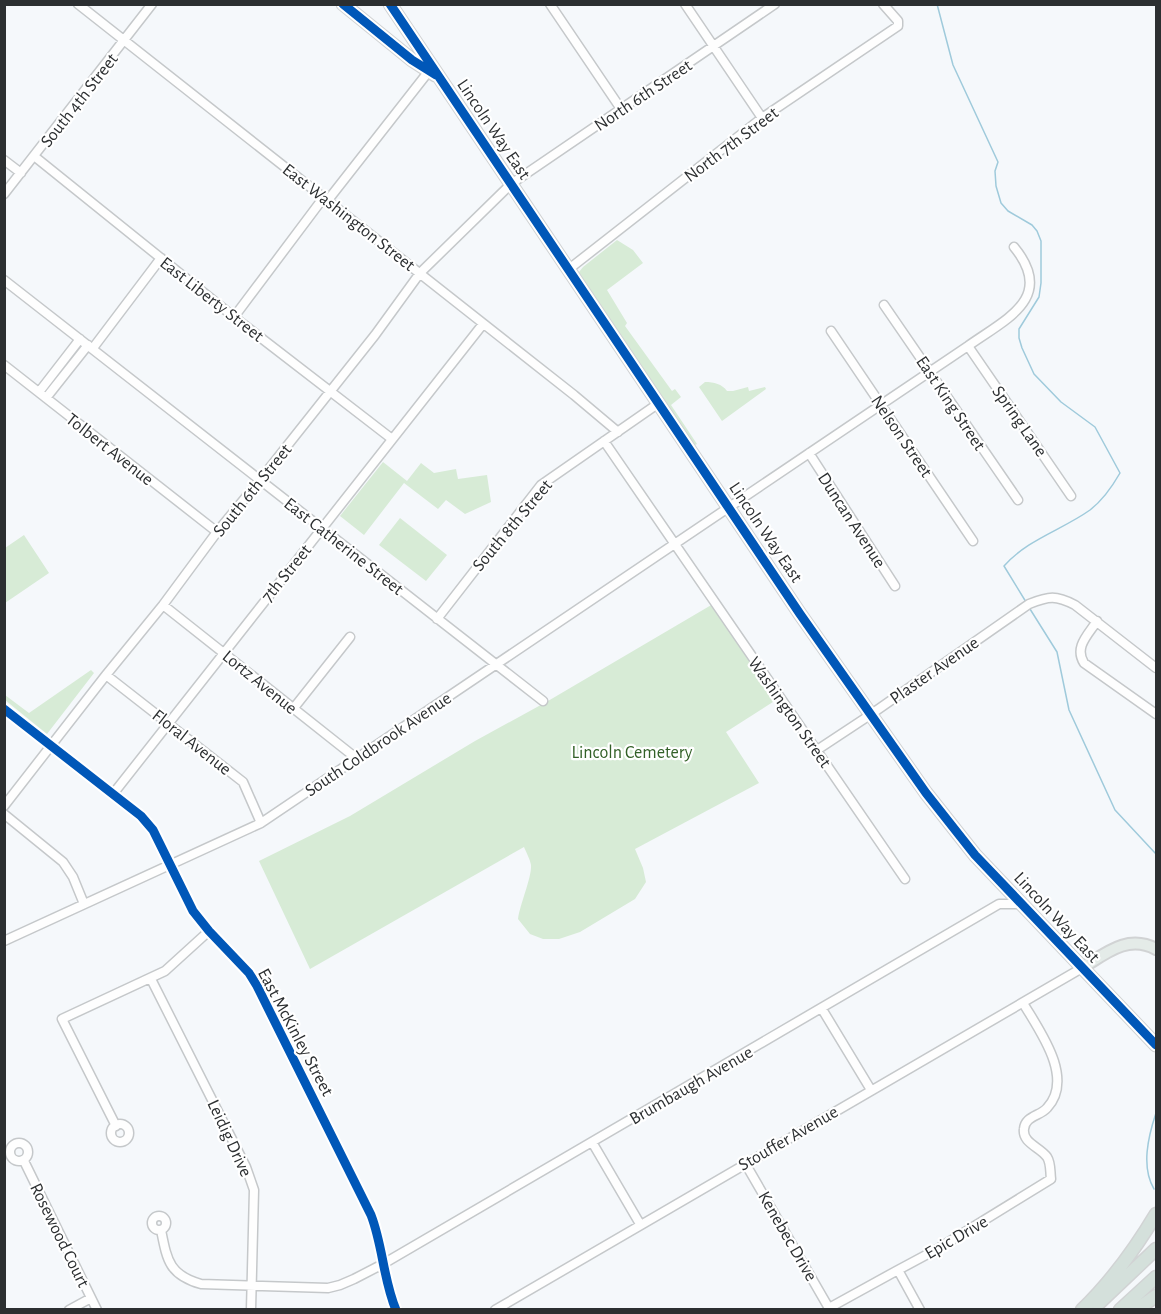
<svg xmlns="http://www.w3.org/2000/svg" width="1161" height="1314" font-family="'Alegreya Sans',sans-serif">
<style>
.green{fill:#d7ebd6}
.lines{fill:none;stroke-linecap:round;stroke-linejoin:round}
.stream{stroke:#9fcadb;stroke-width:1.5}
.minor-casing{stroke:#c5c8ca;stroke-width:11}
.major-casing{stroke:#d1d3d4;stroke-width:14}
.highway-casing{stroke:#d1d3d4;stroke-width:15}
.minor{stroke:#fefefe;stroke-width:8}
.major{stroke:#e4ebe8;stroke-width:10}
.highway{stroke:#d4e0db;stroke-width:12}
.cycleway-casing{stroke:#fff;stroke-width:13}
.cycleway{stroke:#0057b8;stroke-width:9}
.labels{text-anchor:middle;stroke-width:4.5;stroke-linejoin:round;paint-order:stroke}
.street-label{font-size:18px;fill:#2c2f31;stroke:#fff}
.park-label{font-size:18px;fill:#326027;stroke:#fff}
</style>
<rect width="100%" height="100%" fill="#f5f8fb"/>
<path class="green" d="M 617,240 L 633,250 L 643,263 L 607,290 L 627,323 L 625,326 L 672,391 L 675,389 L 681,397 L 671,405 L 697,444 L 695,445 L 580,276 L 579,272 L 583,267 Z
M 705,382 C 714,382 722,384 727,391 L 733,391 L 748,387 L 749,391 L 765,387 L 766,389 L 722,421 L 699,387 Z
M 383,462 L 407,481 L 421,463 L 434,473 L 456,469 L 458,479 L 487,475 L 491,502 L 465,514 L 446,500 L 438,509 L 404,483 L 364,535 L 340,516 Z
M 400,518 L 447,555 L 426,581 L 379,545 Z
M 24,535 L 49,573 L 5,603 L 5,548 Z
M 713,604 L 776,700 L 726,732 L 759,783 L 635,849 L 643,868 L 646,882 L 635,899 L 580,932 L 559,939 L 543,939 L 530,934 L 518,919 C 520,904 532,877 531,865 C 530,859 526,852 524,847 L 310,969 L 259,861 L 350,816 L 475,741 L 548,701 Z
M 91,670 L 94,673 L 47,734 L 5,700 L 5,695 L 29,713 Z"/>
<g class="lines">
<path class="stream" d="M 937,4 L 953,65 L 998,162 L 995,171 L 996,186 L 1001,203 L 1008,211 L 1032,225 L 1037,231 L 1041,241 L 1041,283 L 1039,297 L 1019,329 L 1019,338 L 1022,348 L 1034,374 L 1061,402 L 1095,427 L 1120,473 C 1112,487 1103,500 1090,510 C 1062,530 1028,539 1004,566 L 1026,602
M 1030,609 L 1057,652 L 1069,710 L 1115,810 L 1156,854
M 1154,1189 C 1141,1167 1148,1137 1156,1113"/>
<defs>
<path id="minor" d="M 78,4 L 574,395 L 618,432
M 550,4 L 621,109
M 685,4 L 762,118
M 34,156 L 234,317 L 392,439
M 4,160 L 21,173
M 4,194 L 152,4
M 328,200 L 429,71
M 569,269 L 762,118 L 898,26 L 898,21 L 883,4
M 4,280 L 543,701
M 884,305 L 1018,500
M 234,317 L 324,197
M 831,331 L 973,541
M 968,346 L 1071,496
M 93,348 L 161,258
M 4,365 L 217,532
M 39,392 L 80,339
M 46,398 L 88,345
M 604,441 L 905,879
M 809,453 L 895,586
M 163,605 L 356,758
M 437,619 L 541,485 L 659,403
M 1097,621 C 1088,635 1074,647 1084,663 L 1156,714
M 106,675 L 243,782 L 261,823
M 4,709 L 141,816 L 153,830 L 193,911 L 209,931 L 249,973 L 257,986 L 371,1215 C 383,1246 383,1279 396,1310
M 293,709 L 350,637
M 817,750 L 870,715 L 1029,604 C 1049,596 1056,595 1075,605 L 1156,668
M 113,794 L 483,324
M 4,806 L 106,675 L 163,605 L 217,532 L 260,480 L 375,335 L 420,273 L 511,184 L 775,4
M 4,814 L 63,862 L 73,877 L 84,904
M 4,941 L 261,823 L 968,346 C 1006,319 1056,298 1014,247
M 151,979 L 246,1167 L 254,1190 L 251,1310
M 822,1009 L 871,1090
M111 1133a9 9 0 1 1 18 0a9 9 0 1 1-18 0Z
M 116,1126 L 62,1019 L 165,971 L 209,931
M 592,1142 L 640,1224
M10 1152a9 9 0 1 1 18 0a9 9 0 1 1-18 0Z
M 24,1161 L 97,1310
M 745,1163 L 830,1310
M152 1223a7 7 0 1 1 14 0a7 7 0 1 1-14 0Z
M 161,1230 C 167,1260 169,1275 201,1284 L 328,1288 L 340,1285 L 354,1279 L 383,1264 L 999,904 L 1022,904
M 829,1308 L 898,1270
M 69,1310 L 91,1298
M 495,1310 L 1082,968
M 920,1310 L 898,1270 L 939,1248 L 1051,1179 C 1050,1171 1051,1163 1047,1157 C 1040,1147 1022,1143 1024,1129 C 1025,1116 1040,1116 1047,1108 C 1075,1078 1039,1030 1023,1003"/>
<path id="major" d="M 1082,968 C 1106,953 1128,934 1156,949"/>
<path id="highway" d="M 343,4 L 412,60 L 435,75
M 390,4 L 800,614 L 926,793 L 975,855 L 1156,1045
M 1098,1304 L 1156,1249
M 1082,1310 C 1112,1281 1135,1249 1156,1214
M 1120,1310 L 1156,1277
M 1136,1310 L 1156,1296"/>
</defs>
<use href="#minor" class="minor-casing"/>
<use href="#major" class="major-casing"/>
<use href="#highway" class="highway-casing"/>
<use href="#minor" class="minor"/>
<use href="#major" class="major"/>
<use href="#highway" class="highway"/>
<defs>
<path id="cycleway" d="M 343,4 L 412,60 L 436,75
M 390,4 L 800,614 L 926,793 L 975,855 L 1156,1045
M 4,709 L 141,816 L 153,830 L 193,911 L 209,931 L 249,973 L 257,986 L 371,1215 C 383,1246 383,1279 396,1310"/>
</defs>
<use href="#cycleway" class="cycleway-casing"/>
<use href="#cycleway" class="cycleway"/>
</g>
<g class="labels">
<g class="street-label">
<text transform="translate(643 95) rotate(-34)" y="6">North 6th Street</text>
<text transform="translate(79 100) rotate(-52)" y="6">South 4th Street</text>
<text transform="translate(494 129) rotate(56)" y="6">Lincoln Way East</text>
<text transform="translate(731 144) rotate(-37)" y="6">North 7th Street</text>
<text transform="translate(349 217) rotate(38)" y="6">East Washington Street</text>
<text transform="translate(212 299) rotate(38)" y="6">East Liberty Street</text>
<text transform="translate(951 403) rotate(56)" y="6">East King Street</text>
<text transform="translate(1020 421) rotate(55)" y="6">Spring Lane</text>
<text transform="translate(902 436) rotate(56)" y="6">Nelson Street</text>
<text transform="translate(110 449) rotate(38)" y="6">Tolbert Avenue</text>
<text transform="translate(252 490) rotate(-51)" y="6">South 6th Street</text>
<text transform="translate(852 520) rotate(57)" y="6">Duncan Avenue</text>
<text transform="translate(512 525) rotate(-50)" y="6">South 8th Street</text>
<text transform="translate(766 532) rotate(56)" y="6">Lincoln Way East</text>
<text transform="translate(344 546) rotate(38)" y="6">East Catherine Street</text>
<text transform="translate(286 573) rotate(-51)" y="6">7th Street</text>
<text transform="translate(934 670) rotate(-35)" y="6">Plaster Avenue</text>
<text transform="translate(260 682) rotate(39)" y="6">Lortz Avenue</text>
<text transform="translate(790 712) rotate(55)" y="6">Washington Street</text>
<text transform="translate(192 742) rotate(38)" y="6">Floral Avenue</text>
<text transform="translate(378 744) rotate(-34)" y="6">South Coldbrook Avenue</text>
<text transform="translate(1057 917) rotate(47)" y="6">Lincoln Way East</text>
<text transform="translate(296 1032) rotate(62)" y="6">East McKinley Street</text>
<text transform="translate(691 1085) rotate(-30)" y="6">Brumbaugh Avenue</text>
<text transform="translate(230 1138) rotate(65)" y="6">Leidig Drive</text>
<text transform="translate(788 1138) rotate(-30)" y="6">Stouffer Avenue</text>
<text transform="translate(60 1235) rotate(64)" y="6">Rosewood Court</text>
<text transform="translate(788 1236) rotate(60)" y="6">Kenebec Drive</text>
<text transform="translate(956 1237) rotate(-30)" y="6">Epic Drive</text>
</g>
<g class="park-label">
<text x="632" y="758">Lincoln Cemetery</text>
</g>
</g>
<rect width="1161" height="1314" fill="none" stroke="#2c2f31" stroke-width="12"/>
</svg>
